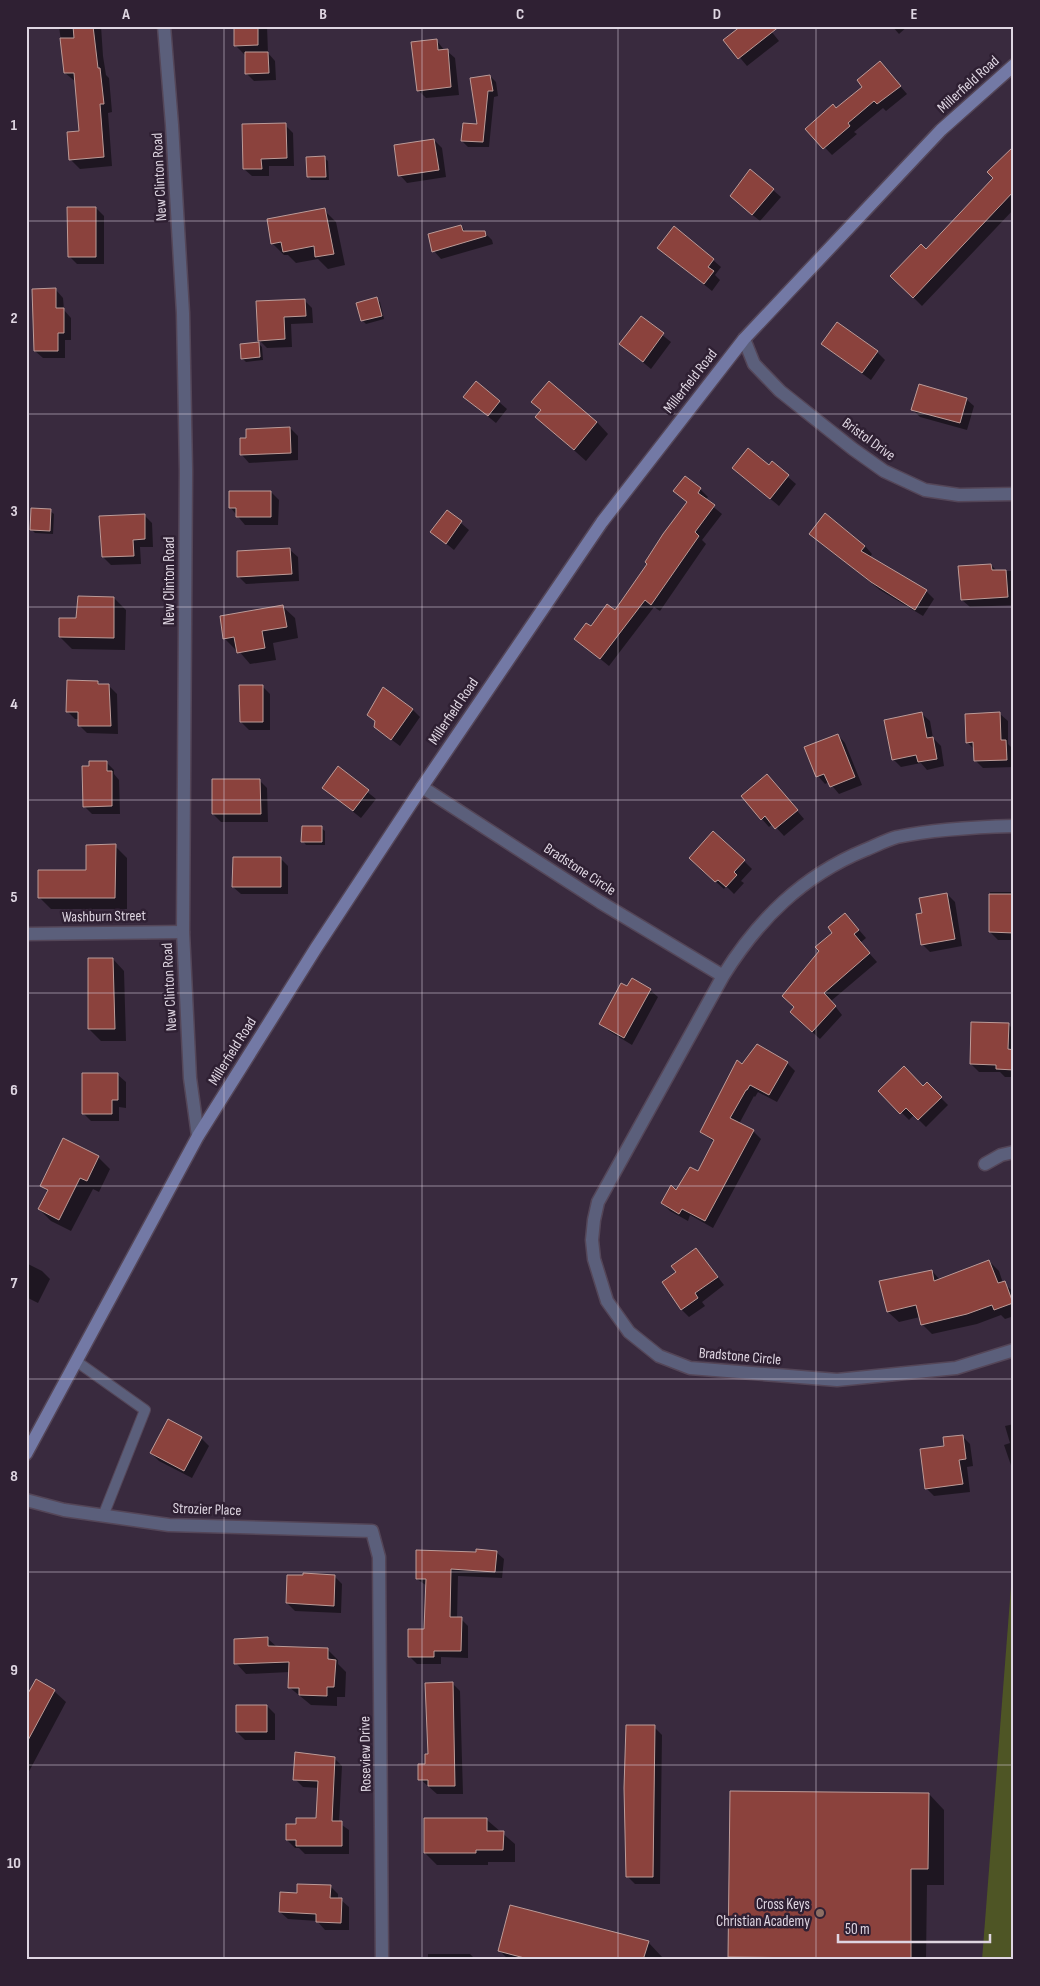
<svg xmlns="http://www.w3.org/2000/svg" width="1040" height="1986" font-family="'Sofia Sans Condensed',sans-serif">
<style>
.green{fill:#4e5525}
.shadow{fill:#0007}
.building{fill:#8b423d;stroke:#bc9b98}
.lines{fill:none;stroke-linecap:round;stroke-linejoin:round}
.service-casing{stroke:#544658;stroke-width:12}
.minor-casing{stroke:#544658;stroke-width:15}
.tertiary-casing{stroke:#544658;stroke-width:15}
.secondary-casing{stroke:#544658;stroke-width:15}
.service{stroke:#5b5f7b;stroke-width:10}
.minor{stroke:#5b5f7b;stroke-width:12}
.tertiary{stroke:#5b5f7b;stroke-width:12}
.secondary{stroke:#7379a5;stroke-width:12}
.grid{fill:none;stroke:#dfd6e2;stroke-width:1;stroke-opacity:0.55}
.education-dot{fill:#8d6e63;stroke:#2f2033;stroke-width:2}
.labels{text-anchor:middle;stroke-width:5;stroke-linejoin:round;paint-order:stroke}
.street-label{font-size:15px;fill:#dfd6e2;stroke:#2f2033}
.poi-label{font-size:15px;fill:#dfd6e2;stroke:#2f2033;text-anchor:end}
.neatline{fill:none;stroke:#dfd6e2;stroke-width:2}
.grid-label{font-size:16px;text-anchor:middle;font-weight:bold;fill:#dfd6e2}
</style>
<rect width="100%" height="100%" fill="#392a3e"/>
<path class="green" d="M 1014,1548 L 1014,1960 L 982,1960 Z"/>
<path class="shadow" d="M 59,26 L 101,26 L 103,56 L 106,75 L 109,78 L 112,112 L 108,113 L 112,166 L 80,169 L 71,160 L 80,132 L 76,82 L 65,73 Z
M 235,26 L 267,26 L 268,53 L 275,61 L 276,80 L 254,81 L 246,73 L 246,56 L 236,46 Z
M 767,26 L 779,41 L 747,66 L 725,40 Z
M 892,26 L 908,26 L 899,34 Z
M 437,41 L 445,51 L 447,51 L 455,58 L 459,95 L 426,98 L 418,90 Z
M 880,63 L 907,94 L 886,111 L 883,108 L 854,132 L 857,134 L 832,155 L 807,129 L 836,110 L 864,87 Z
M 490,76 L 496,82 L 498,96 L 494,97 L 489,147 L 468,147 L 462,141 L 479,125 Z
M 285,125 L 293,133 L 294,166 L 269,166 L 269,176 L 252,176 L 244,169 Z
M 434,140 L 442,148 L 446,177 L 407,183 L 400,175 Z
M 1014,151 L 1014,209 L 922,306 L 892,276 L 926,251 L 995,178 Z
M 324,158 L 328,161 L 329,180 L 311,180 L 308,176 Z
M 773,190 L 781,197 L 760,221 L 739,204 Z
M 96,208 L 104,216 L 104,264 L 77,264 L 69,256 Z
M 324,210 L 336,222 L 345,265 L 328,269 L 318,259 L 296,263 L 288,255 L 284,255 L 272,243 Z
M 461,226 L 467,233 L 484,232 L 492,240 L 493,244 L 441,259 L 434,251 Z
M 659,248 L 713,260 L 721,267 L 715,275 L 720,280 L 712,291 Z
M 56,290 L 63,298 L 64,310 L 71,318 L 71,340 L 65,340 L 65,358 L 43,358 L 35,351 Z
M 376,299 L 380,302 L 384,319 L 366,324 L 362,320 Z
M 304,300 L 312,308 L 313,323 L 291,324 L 292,347 L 267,348 L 259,340 L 257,302 Z
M 641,318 L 671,342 L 651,369 L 621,344 Z
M 837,324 L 877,352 L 885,360 L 871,380 L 831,351 L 823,344 Z
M 258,343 L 262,347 L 263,360 L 246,362 L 242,358 Z
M 464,397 L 499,402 L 507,409 L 496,423 Z
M 966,399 L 974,406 L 967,430 L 920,417 L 912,409 Z
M 533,402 L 597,422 L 608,434 L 586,461 L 537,417 L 542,411 Z
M 290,428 L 298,436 L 298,460 L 249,463 L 242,455 L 247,439 Z
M 772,463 L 796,484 L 779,506 L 742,475 L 769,467 Z
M 700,489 L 708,497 L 705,500 L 722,514 L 702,540 L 706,544 L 660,611 L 654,607 L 609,666 L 576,639 L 615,612 L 648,564 L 688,503 L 675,491 Z
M 271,492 L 279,500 L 278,525 L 245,525 L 230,507 Z
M 50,511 L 54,514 L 53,534 L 35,533 L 31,529 Z
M 447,511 L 469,530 L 454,550 L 432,532 Z
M 145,516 L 152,523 L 153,547 L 140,547 L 141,564 L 111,565 L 103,557 Z
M 811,534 L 865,546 L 872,554 L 870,557 L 926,591 L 934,599 L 923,616 L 880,590 Z
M 290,550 L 298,557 L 299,581 L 246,584 L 238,576 Z
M 991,565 L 997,571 L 1014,571 L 1014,605 L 970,607 L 962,600 Z
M 114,598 L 126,610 L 125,650 L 72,649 L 60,637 L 78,620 Z
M 283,607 L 295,618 L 298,638 L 273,643 L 276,660 L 250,664 L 238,650 L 236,650 L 224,638 Z
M 98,682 L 101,686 L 109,686 L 117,694 L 118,734 L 87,733 L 79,725 L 79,719 L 75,719 L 67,711 Z
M 262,686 L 270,694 L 270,730 L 249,730 L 241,722 Z
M 412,709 L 420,717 L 400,746 L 375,727 L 376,722 L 368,714 Z
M 922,714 L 930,721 L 933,738 L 941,746 L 944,766 L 927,770 L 921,763 L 901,767 L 893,759 Z
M 1000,714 L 1008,721 L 1008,744 L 1013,749 L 1014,767 L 983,768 L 975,760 L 975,750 L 967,742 Z
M 838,735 L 845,743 L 862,785 L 839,794 L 829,782 L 825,784 L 818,776 Z
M 106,762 L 114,770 L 114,774 L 119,780 L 120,814 L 92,814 L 84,806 Z
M 338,768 L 376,799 L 361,818 L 323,788 Z
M 767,775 L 804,819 L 784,836 L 773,824 L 769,827 L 762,819 Z
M 259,780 L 267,788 L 268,822 L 221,822 L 213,814 Z
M 321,828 L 325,831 L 325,845 L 306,845 L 303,841 Z
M 115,846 L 127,858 L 127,909 L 51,909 L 39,897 L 87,871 Z
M 280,858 L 288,866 L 288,894 L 241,894 L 233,887 Z
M 744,861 L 752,869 L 741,881 L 744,883 L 734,894 L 726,886 L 724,889 L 698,866 Z
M 990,892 L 1014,892 L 1014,940 L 998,940 L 990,932 Z
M 947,894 L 955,902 L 962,946 L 930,952 L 922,944 L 923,914 Z
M 853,923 L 866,938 L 860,943 L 877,962 L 831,1001 L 842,1015 L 820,1039 L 799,1020 L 834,933 Z
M 113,959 L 124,971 L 126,1041 L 101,1041 L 89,1029 Z
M 627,988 L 650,990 L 658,997 L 632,1045 L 609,1031 L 601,1024 Z
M 1008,1024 L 1014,1030 L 1014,1077 L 1005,1077 L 1000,1072 L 979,1072 L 971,1064 Z
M 787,1063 L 795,1071 L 777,1102 L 758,1092 L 755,1097 L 754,1096 L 739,1124 L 753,1131 L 761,1139 L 713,1228 L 690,1215 L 688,1221 L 670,1211 L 662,1203 L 698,1173 L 714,1142 L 701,1132 L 743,1066 Z
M 118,1075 L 126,1082 L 126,1108 L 119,1107 L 119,1121 L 91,1121 L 83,1113 Z
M 927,1084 L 948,1105 L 926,1127 L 914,1115 L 909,1120 L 880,1091 L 923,1088 Z
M 98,1157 L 110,1169 L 99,1192 L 93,1189 L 71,1231 L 51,1221 L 39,1209 L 48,1192 L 41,1185 Z
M 696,1249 L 724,1285 L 702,1302 L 705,1306 L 689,1317 L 682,1310 L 663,1282 L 678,1272 Z
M 989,1261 L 999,1271 L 1003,1283 L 1014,1292 L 1014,1316 L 1005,1319 L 1001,1315 L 977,1324 L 932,1334 L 922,1324 L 920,1317 L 899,1322 L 888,1312 L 932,1271 L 940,1280 Z
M 26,1263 L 42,1271 L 50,1279 L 38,1303 L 26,1297 Z
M 1014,1424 L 1014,1474 L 1004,1445 L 1010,1443 L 1005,1426 Z
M 962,1436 L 970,1444 L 973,1466 L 967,1467 L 970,1492 L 934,1496 L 926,1488 L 945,1447 Z
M 201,1438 L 209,1446 L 192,1478 L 159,1461 L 151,1453 Z
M 417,1551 L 496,1552 L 504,1559 L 502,1578 L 458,1576 L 457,1619 L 461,1619 L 468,1626 L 468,1658 L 441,1657 L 441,1664 L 417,1664 L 409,1656 L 425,1630 L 427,1586 L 417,1579 Z
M 334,1576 L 342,1584 L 341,1613 L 295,1611 L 287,1603 Z
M 267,1638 L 277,1647 L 327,1649 L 338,1660 L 338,1664 L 346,1672 L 345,1697 L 337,1697 L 337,1706 L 311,1705 L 289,1687 L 290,1672 L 246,1674 L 236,1663 Z
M 452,1683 L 460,1691 L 463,1794 L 437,1794 L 420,1779 L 426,1765 Z
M 54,1691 L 66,1702 L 26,1777 L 26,1700 Z
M 267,1706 L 275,1714 L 275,1740 L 245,1740 L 237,1732 Z
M 654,1727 L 662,1735 L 660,1884 L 635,1884 L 627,1876 Z
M 334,1758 L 342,1766 L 339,1823 L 349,1830 L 349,1854 L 305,1854 L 299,1848 L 295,1848 L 287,1840 L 297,1825 L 317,1819 L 319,1788 L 303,1787 L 295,1779 Z
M 929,1794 L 944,1810 L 944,1885 L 927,1885 L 926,1960 L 733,1960 L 730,1957 Z
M 487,1820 L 515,1844 L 515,1862 L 488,1862 L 488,1865 L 437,1865 L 425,1853 Z
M 330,1886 L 338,1894 L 338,1899 L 341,1900 L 349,1907 L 349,1930 L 325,1930 L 317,1921 L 288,1919 L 280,1912 L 299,1894 Z
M 648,1942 L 662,1957 L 662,1960 L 509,1960 L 499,1950 Z
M 428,1954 L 470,1954 L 476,1960 L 428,1960 Z"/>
<path class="building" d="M 73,26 L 93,26 L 98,68 L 100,68 L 104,104 L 100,104 L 104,157 L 69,160 L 67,132 L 79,131 L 74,73 L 64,73 L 60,38 L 74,38 Z
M 234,26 L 258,26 L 258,45 L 234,46 Z
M 741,26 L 780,26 L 738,59 L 723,40 Z
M 437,39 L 438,50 L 448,49 L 451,87 L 417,91 L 411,42 Z
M 245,52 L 268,52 L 269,73 L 245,74 Z
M 880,61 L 901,86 L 877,104 L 874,101 L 848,123 L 850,126 L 823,149 L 805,129 L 833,104 L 836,108 L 862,87 L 857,80 Z
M 490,75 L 493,91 L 488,91 L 483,142 L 461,141 L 463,123 L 477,124 L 470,78 Z
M 286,123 L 287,158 L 261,159 L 262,169 L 243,169 L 242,124 Z
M 434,139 L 439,170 L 398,176 L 394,145 Z
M 1014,146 L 1014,191 L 913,298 L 890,276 L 921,244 L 926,249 L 993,178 L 987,172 Z
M 325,156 L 326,177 L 307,177 L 306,157 Z
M 750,169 L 774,189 L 752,215 L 730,196 Z
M 67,207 L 96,207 L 96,257 L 68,257 Z
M 325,208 L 334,254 L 315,257 L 314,246 L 283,252 L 281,242 L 271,244 L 267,219 Z
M 461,225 L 463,231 L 485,231 L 486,236 L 432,252 L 428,234 Z
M 674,226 L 714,259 L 708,267 L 714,271 L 704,284 L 657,248 Z
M 56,288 L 56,308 L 64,308 L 64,333 L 58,333 L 58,351 L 34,351 L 32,289 Z
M 377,297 L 382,316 L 361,321 L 356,303 Z
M 305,299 L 306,316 L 284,317 L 285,339 L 258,341 L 256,301 Z
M 641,316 L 664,333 L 643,362 L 619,344 Z
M 837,322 L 878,351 L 862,373 L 821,344 Z
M 259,342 L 260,357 L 241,359 L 240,344 Z
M 476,381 L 500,401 L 488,416 L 463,397 Z
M 549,381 L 597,422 L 574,450 L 535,417 L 541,410 L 531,402 Z
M 919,384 L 967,398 L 960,423 L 911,410 Z
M 290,427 L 291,453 L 240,455 L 240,438 L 246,438 L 246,429 Z
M 748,448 L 769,465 L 772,461 L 789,475 L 770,499 L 732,468 Z
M 685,476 L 701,488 L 698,493 L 715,505 L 695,532 L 699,536 L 651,605 L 645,600 L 600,659 L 574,639 L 586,623 L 591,626 L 607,604 L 615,610 L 647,564 L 645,562 L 663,534 L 687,502 L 673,491 Z
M 229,491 L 271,491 L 271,517 L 236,517 L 236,508 L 229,508 Z
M 31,508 L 51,509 L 50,531 L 30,530 Z
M 447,510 L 462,521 L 446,544 L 430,532 Z
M 825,513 L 865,546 L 861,551 L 927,590 L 915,610 L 871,582 L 809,534 Z
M 145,514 L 145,539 L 133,540 L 134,556 L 102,557 L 99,516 Z
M 290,548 L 292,574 L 237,577 L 237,551 Z
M 991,564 L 992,570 L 1006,570 L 1008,597 L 961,600 L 958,566 Z
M 78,596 L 114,597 L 114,638 L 59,637 L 59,618 L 76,618 Z
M 283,605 L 287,627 L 262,631 L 265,648 L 237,653 L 234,637 L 223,639 L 220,616 Z
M 67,680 L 98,681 L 98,684 L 109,684 L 111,726 L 78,726 L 78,712 L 66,712 Z
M 239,685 L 263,685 L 263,722 L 240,722 Z
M 383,687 L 413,709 L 391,740 L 374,727 L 375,721 L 367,715 Z
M 922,712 L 927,738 L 933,737 L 937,759 L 918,762 L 916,755 L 892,760 L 884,720 Z
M 1000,712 L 1001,740 L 1006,740 L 1007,760 L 974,761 L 973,742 L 966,743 L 965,714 Z
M 838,734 L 855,777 L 830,787 L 824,774 L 816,777 L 804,747 Z
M 89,761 L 107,761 L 107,771 L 112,771 L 112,806 L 83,807 L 82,766 L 89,766 Z
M 338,766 L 369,790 L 353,811 L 322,788 Z
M 767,774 L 798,810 L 775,829 L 765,816 L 761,820 L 741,796 Z
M 212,779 L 260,779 L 261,814 L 212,814 Z
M 302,826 L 322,826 L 322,842 L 301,842 Z
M 713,831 L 745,860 L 734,872 L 737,875 L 726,887 L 718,880 L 715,882 L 689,858 Z
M 116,844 L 115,898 L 38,898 L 38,870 L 86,870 L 86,845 Z
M 233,857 L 281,857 L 281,887 L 232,887 Z
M 947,893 L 955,939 L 921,945 L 916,914 L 922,913 L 919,898 Z
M 989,894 L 1014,894 L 1014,933 L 989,932 Z
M 845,913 L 859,930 L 854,934 L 870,953 L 824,993 L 836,1006 L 812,1032 L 790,1012 L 794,1007 L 782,996 L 819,951 L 815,947 L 832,933 L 828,927 Z
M 88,958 L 113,958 L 115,1029 L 88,1029 Z
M 632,978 L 651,989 L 624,1038 L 599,1024 L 621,983 L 627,986 Z
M 971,1022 L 1009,1023 L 1008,1049 L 1014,1050 L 1014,1070 L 996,1069 L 996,1065 L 970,1064 Z
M 757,1044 L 788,1062 L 769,1095 L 750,1085 L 747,1090 L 746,1090 L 730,1118 L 754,1130 L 705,1221 L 682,1209 L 679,1214 L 661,1203 L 671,1185 L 676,1190 L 690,1167 L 698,1171 L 714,1140 L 700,1132 L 737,1060 L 742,1064 Z
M 904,1066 L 923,1086 L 927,1082 L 942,1097 L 918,1120 L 906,1108 L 900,1114 L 878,1091 Z
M 82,1073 L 118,1073 L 118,1100 L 112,1100 L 112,1114 L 82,1114 Z
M 63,1138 L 99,1156 L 87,1181 L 80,1178 L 59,1220 L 38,1209 L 48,1190 L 40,1186 Z
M 696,1248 L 718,1277 L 695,1293 L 698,1298 L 681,1310 L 662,1282 L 676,1272 L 671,1266 Z
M 989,1260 L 998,1283 L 1005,1281 L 1013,1303 L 994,1310 L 992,1305 L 967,1314 L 921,1325 L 916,1305 L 887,1312 L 879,1281 L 932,1270 L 934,1281 Z
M 168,1419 L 202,1437 L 184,1471 L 150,1453 Z
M 963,1435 L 966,1459 L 959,1460 L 963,1484 L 925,1489 L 920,1449 L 944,1446 L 943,1437 Z
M 476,1549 L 497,1551 L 495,1572 L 451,1569 L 450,1617 L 462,1617 L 461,1651 L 434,1651 L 434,1657 L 408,1657 L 408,1629 L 424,1629 L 426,1579 L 416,1579 L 416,1550 L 476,1552 Z
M 303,1573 L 335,1575 L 334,1606 L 286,1603 L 287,1575 L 303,1575 Z
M 268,1637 L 268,1646 L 328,1648 L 328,1659 L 336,1660 L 334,1687 L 327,1687 L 327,1696 L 299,1695 L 299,1688 L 288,1688 L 289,1662 L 234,1664 L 234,1639 Z
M 36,1679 L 55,1690 L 26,1744 L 26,1697 Z
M 453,1682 L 455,1786 L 428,1786 L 428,1780 L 418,1780 L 418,1764 L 425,1764 L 425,1754 L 428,1754 L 425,1683 Z
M 236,1705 L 267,1705 L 267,1732 L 236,1732 Z
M 626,1725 L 655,1725 L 653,1877 L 626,1877 L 624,1788 Z
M 295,1752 L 335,1757 L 332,1821 L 342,1821 L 342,1846 L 296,1846 L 296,1840 L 286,1840 L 286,1824 L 296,1824 L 296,1818 L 316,1818 L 318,1781 L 293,1780 Z
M 730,1791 L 929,1793 L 928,1869 L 911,1869 L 911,1959 L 728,1957 Z
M 424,1818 L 487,1818 L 487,1831 L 504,1831 L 503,1850 L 476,1850 L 476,1853 L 424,1853 Z
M 297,1884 L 331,1885 L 330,1898 L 342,1898 L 341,1923 L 316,1922 L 316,1914 L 279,1912 L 280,1892 L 297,1893 Z
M 510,1905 L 649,1941 L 643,1960 L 532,1960 L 498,1951 Z"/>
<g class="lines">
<defs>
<path id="service" d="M 76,1361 L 145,1410 L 103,1516"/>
<path id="minor" d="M 744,339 L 754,364 L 780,391 L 853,449 L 884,471 L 925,490 L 959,495 L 1014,494
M 422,787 L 600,902 L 723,976
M 1014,826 C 974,827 935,829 897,837 C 886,840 875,846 865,850 C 802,876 758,920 723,976 L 598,1202 L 594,1220 L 592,1240 L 594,1259 L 607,1301 L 629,1332 L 659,1356 L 690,1368 L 837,1380 L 956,1368 L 1014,1350
M 26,934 L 183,932
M 985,1164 L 1001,1155 L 1014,1152
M 26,1500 L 64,1510 L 169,1525 L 372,1531 L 379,1557 L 382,1960"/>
<path id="tertiary" d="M 164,26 L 172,125 L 183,313 L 186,471 L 183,932 L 190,1078 L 198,1136"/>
<path id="secondary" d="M 26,1454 L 198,1136 L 316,948 L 422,787 L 602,522 L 744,339 L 941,130 L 1014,65"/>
</defs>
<use href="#service" class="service-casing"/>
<use href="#minor" class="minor-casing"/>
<use href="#tertiary" class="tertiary-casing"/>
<use href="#secondary" class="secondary-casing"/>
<use href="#service" class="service"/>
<use href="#minor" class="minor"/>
<use href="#tertiary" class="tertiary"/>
<use href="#secondary" class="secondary"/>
</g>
<path class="grid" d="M 224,26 L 224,1960M 422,26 L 422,1960M 618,26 L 618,1960M 816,26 L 816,1960M 26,221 L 1014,221M 26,414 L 1014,414M 26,607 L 1014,607M 26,800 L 1014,800M 26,993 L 1014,993M 26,1186 L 1014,1186M 26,1379 L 1014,1379M 26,1572 L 1014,1572M 26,1765 L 1014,1765"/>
<circle class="education-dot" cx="820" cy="1913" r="5"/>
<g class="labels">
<g class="street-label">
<text transform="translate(968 84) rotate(-42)" y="5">Millerfield Road</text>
<text transform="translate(159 177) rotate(-93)" y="5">New Clinton Road</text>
<text transform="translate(690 381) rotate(-52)" y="5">Millerfield Road</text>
<text transform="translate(869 439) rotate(36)" y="5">Bristol Drive</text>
<text transform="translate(169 581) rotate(-90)" y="5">New Clinton Road</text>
<text transform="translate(453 711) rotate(-56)" y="5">Millerfield Road</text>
<text transform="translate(580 869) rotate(33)" y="5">Bradstone Circle</text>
<text transform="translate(104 916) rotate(-1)" y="5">Washburn Street</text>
<text transform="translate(169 987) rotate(-93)" y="5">New Clinton Road</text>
<text transform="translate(232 1051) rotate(-58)" y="5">Millerfield Road</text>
<text transform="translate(740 1356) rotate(5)" y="5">Bradstone Circle</text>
<text transform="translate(207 1509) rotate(2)" y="5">Strozier Place</text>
<text transform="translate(365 1754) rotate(-91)" y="5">Roseview Drive</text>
</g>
<g class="poi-label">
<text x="810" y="1909">Cross Keys<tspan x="810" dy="17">Christian Academy</tspan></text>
</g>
</g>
<rect width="1040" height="1986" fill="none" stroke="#2f2033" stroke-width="55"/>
<path d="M838 1934v8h152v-8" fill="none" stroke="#dfd6e2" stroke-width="2.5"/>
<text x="845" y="1934" font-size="15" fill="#dfd6e2" stroke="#2f2033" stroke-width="4" paint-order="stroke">50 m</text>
<rect x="28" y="28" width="984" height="1930" class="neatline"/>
<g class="grid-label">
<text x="126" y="19">A</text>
<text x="323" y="19">B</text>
<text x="520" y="19">C</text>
<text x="717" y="19">D</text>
<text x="914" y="19">E</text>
<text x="14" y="130">1</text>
<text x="14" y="323">2</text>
<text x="14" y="516">3</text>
<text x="14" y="709">4</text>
<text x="14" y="902">5</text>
<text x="14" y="1095">6</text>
<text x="14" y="1288">7</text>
<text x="14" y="1481">8</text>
<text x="14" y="1675">9</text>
<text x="14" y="1868">10</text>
</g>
</svg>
